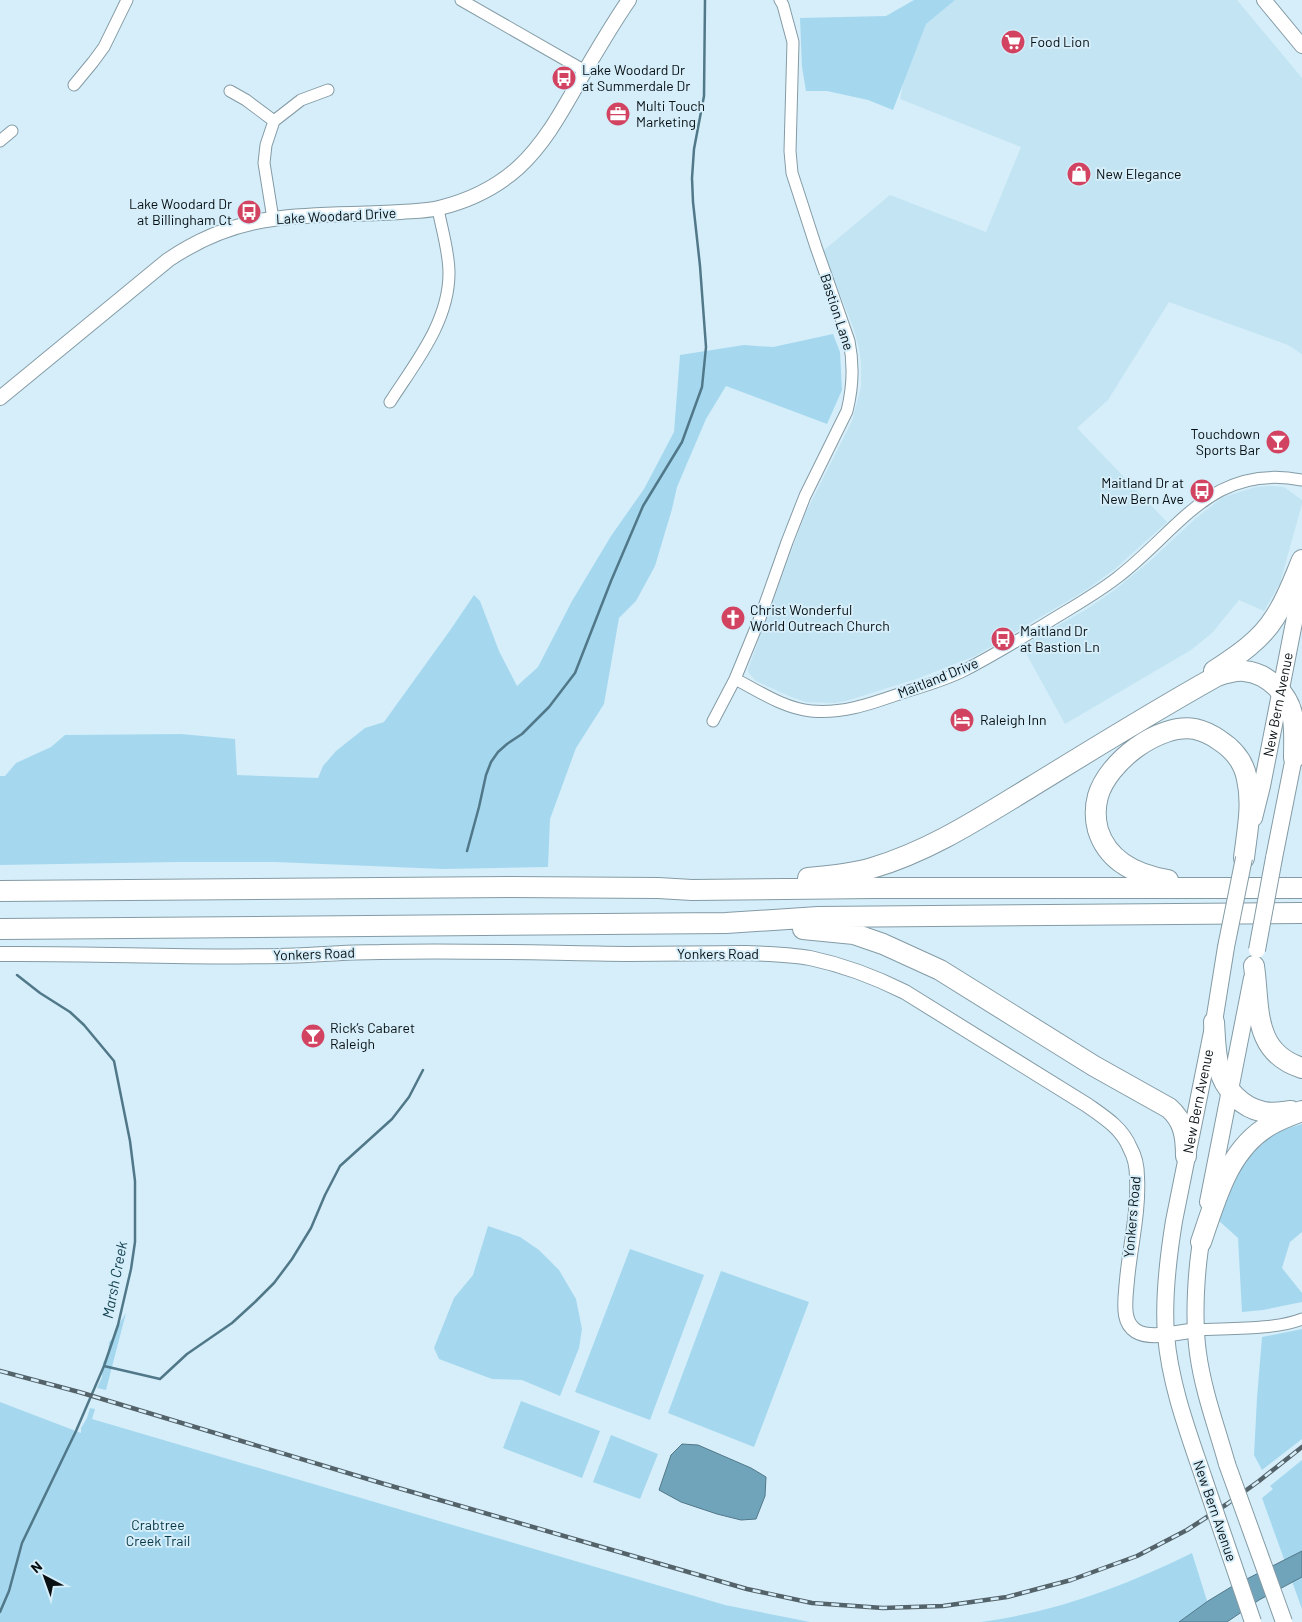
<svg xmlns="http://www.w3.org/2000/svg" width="1302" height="1622" font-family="Barlow,sans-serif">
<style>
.built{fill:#c3e4f3}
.green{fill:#a5d8ef}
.water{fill:#70a4bb;stroke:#517889}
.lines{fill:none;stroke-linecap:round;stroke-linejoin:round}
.stream{stroke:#517889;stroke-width:2.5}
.minor-casing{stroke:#849ba5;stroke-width:13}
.tertiary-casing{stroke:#849ba5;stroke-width:16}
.primary-casing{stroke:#849ba5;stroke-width:18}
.motorway-casing{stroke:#849ba5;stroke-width:22}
.minor{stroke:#fff;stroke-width:11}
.tertiary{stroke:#fff;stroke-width:14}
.primary{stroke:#fff;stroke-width:16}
.motorway{stroke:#fff;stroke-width:20}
.rail-casing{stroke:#546269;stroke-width:4.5}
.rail{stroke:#d5eef9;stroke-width:2.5;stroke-dasharray:8;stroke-linecap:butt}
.primary-bridge-casing{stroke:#849ba5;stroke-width:18;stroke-linecap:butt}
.primary-bridge{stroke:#fff;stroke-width:16}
.labels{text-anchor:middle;stroke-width:4;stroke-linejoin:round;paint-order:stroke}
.poi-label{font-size:14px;fill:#081014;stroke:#d5eef9;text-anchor:start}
.street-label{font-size:14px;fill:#081014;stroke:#d5eef9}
.park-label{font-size:14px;fill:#033445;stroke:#d5eef9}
.water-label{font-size:15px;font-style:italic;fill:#0e3d4e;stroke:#d5eef9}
</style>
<rect width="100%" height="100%" fill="#d5eef9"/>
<path class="built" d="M 948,0 L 1237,0 L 1302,78 L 1302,354 L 1288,345 L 1169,302 L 1108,400 L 1077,428 L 1167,522 L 1115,569 L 1086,590 L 975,656 L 919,678 L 846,701 L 834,703 L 806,702 L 791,697 L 756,681 L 749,673 L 748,669 L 805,514 L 852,421 L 861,387 L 861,363 L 859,348 L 853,327 L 823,251 L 890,195 L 986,232 L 1021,147 L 900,99 L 914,29 Z
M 1271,486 L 1284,487 L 1302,500 L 1302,504 L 1280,583 L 1264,611 L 1239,600 L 1212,633 L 1191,650 L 1065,724 L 1022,646 L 1087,609 L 1116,589 L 1150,561 L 1195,519 L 1223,497 L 1256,487 Z"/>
<path class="green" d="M 914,0 L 955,0 L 926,24 L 893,110 L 868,100 L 827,91 L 806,91 L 802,67 L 800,18 L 886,16 Z
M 833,334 L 840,352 L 842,390 L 827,424 L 726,386 L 706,419 L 677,487 L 672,509 L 655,566 L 636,601 L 619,618 L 604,704 L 576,748 L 550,819 L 548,867 L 442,869 L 275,862 L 177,862 L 0,865 L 0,776 L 5,776 L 16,763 L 51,747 L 65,735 L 181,734 L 235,739 L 237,775 L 318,778 L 323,766 L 336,751 L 365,728 L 384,722 L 451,629 L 474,595 L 480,601 L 499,651 L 517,686 L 538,667 L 572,601 L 611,536 L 644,489 L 674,432 L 680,355 L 744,345 L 773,347 Z
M 1302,1124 L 1302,1232 L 1290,1242 L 1282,1268 L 1302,1293 L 1302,1302 L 1263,1310 L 1242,1312 L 1238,1238 L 1218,1220 L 1237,1167 L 1276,1132 Z
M 488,1226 L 520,1237 L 539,1250 L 559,1270 L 576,1299 L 582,1329 L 579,1348 L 560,1396 L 522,1380 L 492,1379 L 439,1359 L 434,1348 L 454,1298 L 473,1275 Z
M 630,1249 L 704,1275 L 650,1420 L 575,1392 Z
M 721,1271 L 809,1302 L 754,1447 L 668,1413 Z
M 126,1313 L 106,1390 L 97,1388 L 102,1377 L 103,1363 L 108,1354 L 109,1342 L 114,1337 L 114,1332 Z
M 1302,1329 L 1302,1439 L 1262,1470 L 1254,1455 L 1257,1398 L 1262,1337 Z
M 521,1401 L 600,1431 L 582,1478 L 503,1448 Z
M 0,1402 L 81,1433 L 81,1428 L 87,1418 L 90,1408 L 95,1409 L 92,1419 L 725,1605 L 810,1622 L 0,1622 Z
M 611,1435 L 658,1454 L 640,1499 L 593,1482 Z
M 1302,1460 L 1302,1609 L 1262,1498 L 1273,1489 L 1270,1486 Z
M 1192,1553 L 1213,1620 L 1208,1622 L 981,1622 C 1056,1612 1125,1586 1192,1553 Z"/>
<path class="water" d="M 682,1444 L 698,1445 L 751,1468 L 766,1477 L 765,1496 L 756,1519 L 741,1520 L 717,1514 L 681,1502 L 659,1490 L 671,1455 Z
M 1302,1551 L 1302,1577 L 1259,1600 L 1227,1622 L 1179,1622 L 1208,1601 L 1231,1587 Z"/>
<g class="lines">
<path class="stream" d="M 467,851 L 479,807 L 486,775 L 491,762 L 498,752 L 507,744 L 522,734 L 549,707 L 575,673 L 611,581 L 643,506 L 682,442 L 702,387 L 706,347 L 700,266 L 693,202 L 692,178 L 694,149 L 704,96 L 705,0
M 104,1366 L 160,1379 L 187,1354 L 232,1323 L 255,1302 L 274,1283 L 292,1259 L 311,1228 L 325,1195 L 340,1166 L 392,1119 L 409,1097 L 423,1070
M 0,1612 L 9,1591 L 22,1543 L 76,1431 L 104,1366 L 118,1325 L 131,1269 L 135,1242 L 135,1181 L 130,1141 L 114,1061 L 84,1025 L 70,1012 L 40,993 L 17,975"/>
<defs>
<path id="minor" d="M 461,0 L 585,71
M 74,85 L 93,62 L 104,47 L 127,0
M 230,91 L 246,100 L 274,121
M 0,141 L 12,131
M 273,219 L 264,163 L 266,145 L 274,121 L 301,100 L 328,90
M 390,402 C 415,363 449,322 449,273 C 449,252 442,230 438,209
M 735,679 C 759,691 783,708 811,711 C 842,714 870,704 899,694 C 920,687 943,681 963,671 C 991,657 1018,640 1045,624 C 1069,609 1095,595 1118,577 C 1180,529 1212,463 1302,480
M 713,721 L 735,679 L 760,618 L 787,542 L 805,496 L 847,411 C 853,387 854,365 849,341 L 816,247 L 792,173 L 790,151 L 793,42 L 783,5 L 780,0
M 1196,1330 C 1226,1328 1275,1330 1302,1319"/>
<path id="tertiary" d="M 1264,0 L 1302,46
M 0,398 L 168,260 C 199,239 235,224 273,219 C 315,213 359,215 401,212 C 414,211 427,211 439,208 C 468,201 497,187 519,167 C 548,140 565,105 585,71 C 599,47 613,23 629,0
M 0,954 C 93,953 186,958 279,956 C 313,955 346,952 380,952 C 462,950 545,953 627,954 C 667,954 707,953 746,953 C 768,954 789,954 810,958 C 843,965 875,977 905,992 L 1087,1105 C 1104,1117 1122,1128 1130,1148 C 1135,1157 1137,1167 1137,1177 C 1139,1211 1130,1247 1127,1280 C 1126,1292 1124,1304 1126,1315 C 1127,1321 1130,1327 1136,1331 C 1150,1340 1180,1332 1196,1330"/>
<g id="primary">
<path id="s1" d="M 1254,818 L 1262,786 L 1299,597 L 1302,573"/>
<path d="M 1274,858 L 1296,747"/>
<path d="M 1208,1202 L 1252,978"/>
<path d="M 1203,1231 C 1196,1266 1193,1318 1198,1353 C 1203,1391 1217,1428 1227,1464"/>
<path id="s2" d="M 1204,1479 C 1188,1432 1170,1384 1166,1335 C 1163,1297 1168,1258 1174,1221 L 1214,1022 L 1226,947"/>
</g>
<path id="motorway" d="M 1214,671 C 1237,656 1261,640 1275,617 C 1287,599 1294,579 1302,560
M 808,878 C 830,876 852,874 872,868 C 930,851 980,818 1031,787 C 1093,749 1154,711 1217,676 C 1226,673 1235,670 1244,671 C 1268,673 1290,695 1293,719 C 1295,732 1294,745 1294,758
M 1168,880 C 1137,875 1108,862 1098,830 C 1095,819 1095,807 1098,796 C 1108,762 1158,723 1195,729 C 1204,731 1212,735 1219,740 C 1233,749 1244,762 1247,779 C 1253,805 1247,832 1244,858
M 0,891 L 509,887 L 658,888 L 692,890 L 874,888 L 1302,888
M 0,929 L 726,923 L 818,917 L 1302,913
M 803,929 L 854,934 L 883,944 L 940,970 L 1094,1066 L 1169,1108 C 1184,1121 1186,1137 1186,1156
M 1254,966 C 1260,1007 1252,1052 1302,1068
M 1214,1022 C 1215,1037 1215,1053 1219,1068 C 1224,1089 1242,1108 1264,1112 C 1273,1114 1282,1112 1291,1111
M 1201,1242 C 1216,1199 1228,1149 1270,1125 C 1280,1119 1291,1115 1302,1111"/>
</defs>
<use href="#minor" class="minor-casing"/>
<use href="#tertiary" class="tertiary-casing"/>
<use href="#primary" class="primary-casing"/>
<use href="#motorway" class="motorway-casing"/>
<use href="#minor" class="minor"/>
<use href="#tertiary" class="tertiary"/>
<use href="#primary" class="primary"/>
<use href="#motorway" class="motorway"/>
<defs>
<path id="rail" d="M 0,1371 L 79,1392 L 381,1483 L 747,1589 L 812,1603 L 883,1608 L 943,1606 L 1007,1597 L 1071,1580 L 1137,1556 L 1187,1530 L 1227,1504 L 1259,1481 L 1302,1447"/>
</defs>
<use href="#rail" class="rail-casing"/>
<use href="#rail" class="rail"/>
<defs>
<path id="primary-bridge" d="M 1226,947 L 1244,858
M 1257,950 L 1274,858
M 1227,1464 L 1284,1622
M 1204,1479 L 1253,1622"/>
</defs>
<use href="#primary-bridge" class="primary-bridge-casing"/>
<use href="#primary-bridge" class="primary-bridge"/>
</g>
<defs>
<symbol id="supermarket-disc" viewBox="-11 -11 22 22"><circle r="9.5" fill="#d24261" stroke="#d5eef9"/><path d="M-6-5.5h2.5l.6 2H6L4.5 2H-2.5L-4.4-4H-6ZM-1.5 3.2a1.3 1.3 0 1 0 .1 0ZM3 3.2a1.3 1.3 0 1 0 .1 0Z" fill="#fff"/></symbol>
<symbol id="bus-disc" viewBox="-11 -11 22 22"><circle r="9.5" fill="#d24261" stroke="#d5eef9"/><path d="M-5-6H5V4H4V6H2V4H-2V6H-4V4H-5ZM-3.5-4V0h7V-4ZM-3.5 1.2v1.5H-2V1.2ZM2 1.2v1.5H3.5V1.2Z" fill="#fff"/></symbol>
<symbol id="office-disc" viewBox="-11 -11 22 22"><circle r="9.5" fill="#d24261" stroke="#d5eef9"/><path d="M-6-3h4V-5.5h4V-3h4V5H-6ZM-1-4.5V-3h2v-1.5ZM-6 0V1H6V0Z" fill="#fff"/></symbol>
<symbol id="shop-disc" viewBox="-11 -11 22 22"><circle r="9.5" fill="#d24261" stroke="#d5eef9"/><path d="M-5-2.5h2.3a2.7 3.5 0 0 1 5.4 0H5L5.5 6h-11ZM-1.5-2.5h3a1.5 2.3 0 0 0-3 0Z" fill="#fff"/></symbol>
<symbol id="bar-disc" viewBox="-11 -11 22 22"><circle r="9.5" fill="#d24261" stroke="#d5eef9"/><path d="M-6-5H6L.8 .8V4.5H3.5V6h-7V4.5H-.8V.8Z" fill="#fff"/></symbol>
<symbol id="church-disc" viewBox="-11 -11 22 22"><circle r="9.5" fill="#d24261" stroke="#d5eef9"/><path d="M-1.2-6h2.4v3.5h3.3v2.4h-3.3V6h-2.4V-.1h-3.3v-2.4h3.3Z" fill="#fff"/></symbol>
<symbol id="hotel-disc" viewBox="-11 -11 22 22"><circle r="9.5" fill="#d24261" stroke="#d5eef9"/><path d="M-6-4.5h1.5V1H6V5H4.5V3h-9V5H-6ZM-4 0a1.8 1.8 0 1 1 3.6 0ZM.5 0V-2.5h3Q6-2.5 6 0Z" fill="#fff"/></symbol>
</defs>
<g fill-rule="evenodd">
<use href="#supermarket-disc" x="999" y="28" width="28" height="28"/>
<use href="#bus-disc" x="550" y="64" width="28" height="28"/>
<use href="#office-disc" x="604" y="100" width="28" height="28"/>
<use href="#shop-disc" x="1065" y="160" width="28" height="28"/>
<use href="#bus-disc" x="235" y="198" width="28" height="28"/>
<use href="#bar-disc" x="1264" y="428" width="28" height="28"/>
<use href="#bus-disc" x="1188" y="477" width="28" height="28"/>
<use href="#church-disc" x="719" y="604" width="28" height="28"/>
<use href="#bus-disc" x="989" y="625" width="28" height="28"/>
<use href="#hotel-disc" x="948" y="706" width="28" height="28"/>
<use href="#bar-disc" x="299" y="1022" width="28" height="28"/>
</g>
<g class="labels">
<g class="poi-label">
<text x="1030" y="47">Food Lion</text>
<text x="582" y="75">Lake Woodard Dr<tspan x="582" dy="16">at Summerdale Dr</tspan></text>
<text x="636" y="111">Multi Touch<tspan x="636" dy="16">Marketing</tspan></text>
<text x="1096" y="179">New Elegance</text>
<text x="232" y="209" text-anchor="end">Lake Woodard Dr<tspan x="232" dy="16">at Billingham Ct</tspan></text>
<text x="1260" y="439" text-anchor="end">Touchdown<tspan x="1260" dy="16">Sports Bar</tspan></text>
<text x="1184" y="488" text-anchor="end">Maitland Dr at<tspan x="1184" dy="16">New Bern Ave</tspan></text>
<text x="750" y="615">Christ Wonderful<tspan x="750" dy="16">World Outreach Church</tspan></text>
<text x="1020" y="636">Maitland Dr<tspan x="1020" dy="16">at Bastion Ln</tspan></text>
<text x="980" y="725">Raleigh Inn</text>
<text x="330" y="1033">Rick’s Cabaret<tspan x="330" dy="16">Raleigh</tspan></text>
</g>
<g class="street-label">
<text transform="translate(336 216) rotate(-3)" y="5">Lake Woodard Drive</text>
<text transform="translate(837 312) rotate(72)" y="5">Bastion Lane</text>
<text transform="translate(938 678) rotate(-22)" y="5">Maitland Drive</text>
<text dy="5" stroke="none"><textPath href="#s1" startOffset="116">New Bern Avenue</textPath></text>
<text transform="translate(314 954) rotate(-2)" y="5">Yonkers Road</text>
<text x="718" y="959">Yonkers Road</text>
<text dy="5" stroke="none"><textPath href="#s2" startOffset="386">New Bern Avenue</textPath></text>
<text transform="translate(1132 1217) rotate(-85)" y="5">Yonkers Road</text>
<text transform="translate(1215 1511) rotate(71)" y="5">New Bern Avenue</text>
</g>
<g class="park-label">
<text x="158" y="1530">Crabtree<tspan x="158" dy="16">Creek Trail</tspan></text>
</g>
<g class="water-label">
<text transform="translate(115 1280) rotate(-79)" y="5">Marsh Creek</text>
</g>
</g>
<g transform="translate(45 1577) rotate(319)" stroke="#d5eef9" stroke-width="4" paint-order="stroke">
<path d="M0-4L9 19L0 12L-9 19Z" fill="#081014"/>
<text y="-8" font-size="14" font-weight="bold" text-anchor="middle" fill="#081014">N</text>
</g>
</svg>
